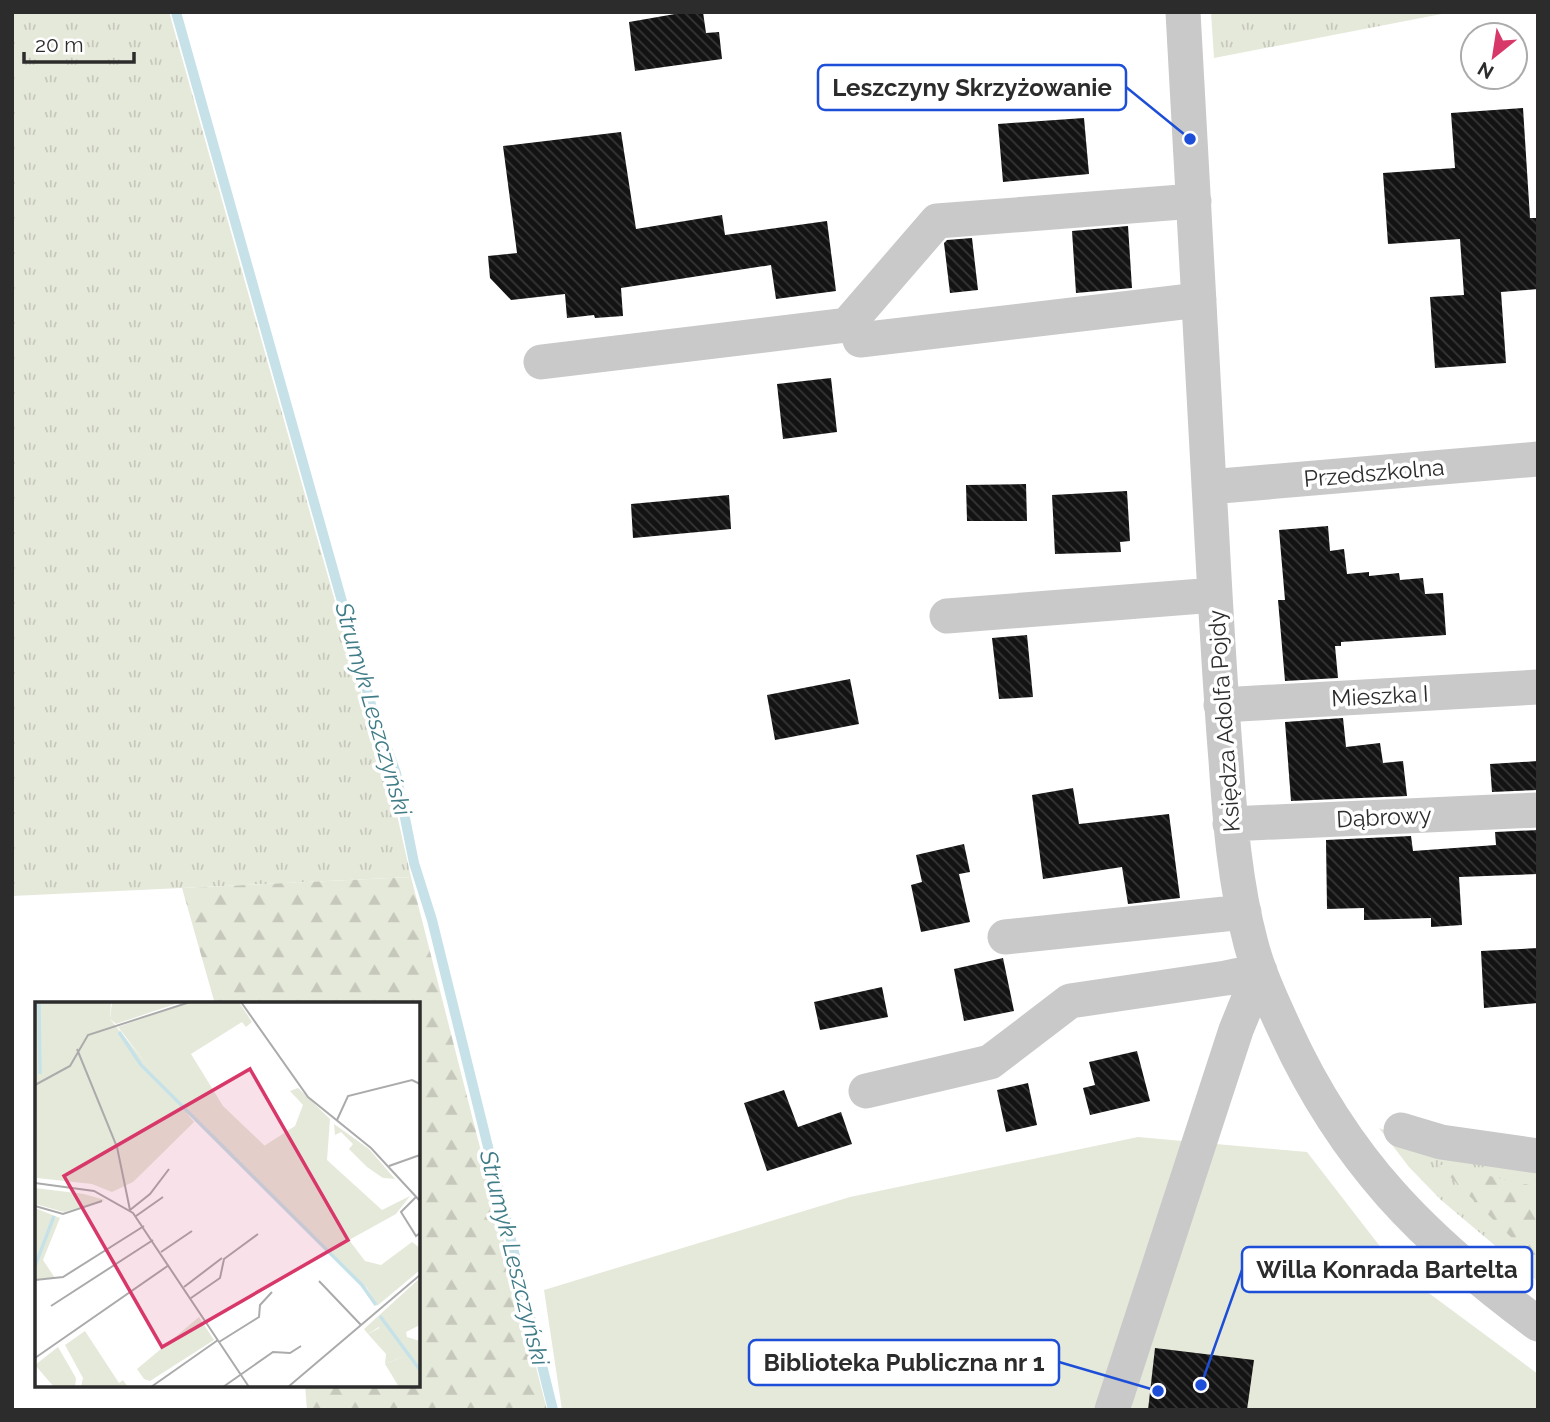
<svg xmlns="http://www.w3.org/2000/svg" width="1550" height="1422" font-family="Raleway,sans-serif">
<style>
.grass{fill:url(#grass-tufts)}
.forest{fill:url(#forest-firs)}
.green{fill:#e5e9da}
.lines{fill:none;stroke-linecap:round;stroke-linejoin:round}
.stream{stroke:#c6e2e8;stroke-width:10}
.building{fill:url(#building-back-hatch)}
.minor{stroke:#c9c9c9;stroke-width:35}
.labels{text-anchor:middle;stroke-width:7;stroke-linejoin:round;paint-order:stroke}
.street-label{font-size:23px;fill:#2c2c2c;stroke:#fff}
.water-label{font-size:24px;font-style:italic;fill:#407c87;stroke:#fff}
.inset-river{fill:none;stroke:#c6e2e8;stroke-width:3.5}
.inset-road{fill:none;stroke:#ababab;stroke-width:2}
.view{fill:#d83869;fill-opacity:0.15;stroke:#d83869;stroke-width:3.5}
.inset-edge{fill:none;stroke:#2c2c2c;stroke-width:3.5}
.leader{fill:none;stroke:#1d4ed8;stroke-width:2.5}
.callout-dot{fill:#1d4ed8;stroke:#fff;stroke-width:2.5}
.callout{fill:#fff;stroke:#1d4ed8;stroke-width:2.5}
.callout-label{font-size:24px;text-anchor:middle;font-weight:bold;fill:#2c2c2c}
</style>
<defs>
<pattern id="grass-tufts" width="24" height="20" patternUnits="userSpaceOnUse" patternTransform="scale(1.75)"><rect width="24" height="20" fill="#e5e9da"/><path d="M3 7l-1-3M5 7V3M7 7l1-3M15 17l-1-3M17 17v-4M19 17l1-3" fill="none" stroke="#c5c8bb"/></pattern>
<pattern id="forest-firs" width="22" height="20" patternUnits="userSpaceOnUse" patternTransform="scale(1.75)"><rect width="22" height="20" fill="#e5e9da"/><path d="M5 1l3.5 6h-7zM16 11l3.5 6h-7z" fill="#c5c8bb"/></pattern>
<pattern id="building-back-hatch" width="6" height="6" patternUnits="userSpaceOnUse" patternTransform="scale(1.75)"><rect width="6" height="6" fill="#131313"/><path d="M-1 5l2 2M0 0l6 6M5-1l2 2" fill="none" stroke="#363636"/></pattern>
</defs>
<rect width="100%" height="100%" fill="#fff"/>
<path class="grass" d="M 12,12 L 169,12 L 365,708 L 393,797 L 411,877 L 12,896 Z
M 1211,12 L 1452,12 L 1214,58 Z
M 1379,1128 L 1409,1140 L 1538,1168 L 1538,1282 L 1441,1200 L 1409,1167 Z"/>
<path class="forest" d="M 411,877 L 547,1410 L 307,1410 L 305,1385 L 418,1385 L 418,1004 L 215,1004 L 182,888 Z
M 1437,1164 L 1538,1187 L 1538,1264 Z"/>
<path class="green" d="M 1138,1137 L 1307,1152 L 1399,1271 L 1538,1374 L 1538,1410 L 562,1410 L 544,1290 L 850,1197 Z"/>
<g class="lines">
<path class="stream" d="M 176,12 L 372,708 L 396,773 L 414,863 L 432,920 L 553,1410"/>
</g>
<path class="building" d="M 674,12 L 703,12 L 706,33 L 719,32 L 722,59 L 635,71 L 629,22 L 675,14 Z
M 1523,108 L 1530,218 L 1538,218 L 1538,289 L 1501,292 L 1506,363 L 1435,368 L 1430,297 L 1464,295 L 1460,239 L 1388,244 L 1383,173 L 1455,168 L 1451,113 Z
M 1084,118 L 1089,174 L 1003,182 L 998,124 Z
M 621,132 L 636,229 L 722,215 L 725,235 L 827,221 L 836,291 L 776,299 L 771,265 L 621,288 L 623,316 L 595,318 L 594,315 L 567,318 L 565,294 L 511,300 L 490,278 L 488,256 L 517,253 L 503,146 Z
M 1128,226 L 1132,288 L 1076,293 L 1072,231 Z
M 972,238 L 978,290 L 950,293 L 944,243 L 947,240 Z
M 831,378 L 837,432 L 783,439 L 777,384 Z
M 1026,484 L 1027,521 L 967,521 L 966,485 Z
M 1127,491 L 1130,541 L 1120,542 L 1121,552 L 1055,554 L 1052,495 Z
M 729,495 L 731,529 L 633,538 L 631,504 Z
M 1328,526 L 1330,551 L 1344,549 L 1347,574 L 1369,572 L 1369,576 L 1399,573 L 1400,580 L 1423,578 L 1425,594 L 1443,593 L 1446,635 L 1341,642 L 1341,646 L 1335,646 L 1338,678 L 1285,681 L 1278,600 L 1285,600 L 1279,530 Z
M 1027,635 L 1033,697 L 999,699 L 992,638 Z
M 850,679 L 859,724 L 775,740 L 767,695 Z
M 1343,718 L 1346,747 L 1380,743 L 1383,763 L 1403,761 L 1407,796 L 1291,801 L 1285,722 Z
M 1538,761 L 1538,790 L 1492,792 L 1490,764 Z
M 1073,788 L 1079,824 L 1169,814 L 1180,898 L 1128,904 L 1122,867 L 1043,879 L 1032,795 Z
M 1538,830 L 1538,874 L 1459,877 L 1462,925 L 1431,927 L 1431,918 L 1364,920 L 1364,908 L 1327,909 L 1326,840 L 1411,836 L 1413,851 L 1496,845 L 1495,832 Z
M 964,844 L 970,872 L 959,874 L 970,922 L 921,932 L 911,885 L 922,882 L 916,855 Z
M 1538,948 L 1538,1003 L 1484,1008 L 1481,951 Z
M 1003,958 L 1014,1011 L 964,1021 L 954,969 Z
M 882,987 L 888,1017 L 820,1030 L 814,1002 Z
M 1137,1051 L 1150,1101 L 1090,1115 L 1083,1088 L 1095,1085 L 1089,1062 Z
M 1028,1083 L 1037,1125 L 1006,1132 L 997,1090 Z
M 784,1090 L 798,1127 L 841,1112 L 852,1144 L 767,1171 L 744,1103 Z
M 1155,1348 L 1254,1360 L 1247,1410 L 1148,1410 Z"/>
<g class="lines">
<path class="minor" d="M 1183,12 C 1193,188 1202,364 1212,540 C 1216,613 1220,687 1226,760 C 1230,822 1235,884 1251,944 C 1259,974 1272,1002 1285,1030 C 1345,1161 1423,1239 1538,1324
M 860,340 L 1199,300
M 541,362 L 847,325 L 937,221 L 1194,201
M 1209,487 L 1538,459
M 947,616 L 1215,595
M 1221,705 L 1538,687
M 1230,824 L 1538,810
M 1005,937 L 1244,912
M 866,1091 L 990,1062 L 1070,1001 L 1226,978 L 1260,971
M 1401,1130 L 1441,1142 L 1538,1156
M 1112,1410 L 1236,1030 L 1260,971"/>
</g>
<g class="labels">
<g class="street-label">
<text transform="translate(1374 473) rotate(-5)" y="8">Przedszkolna</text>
<text transform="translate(1380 696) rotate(-3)" y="8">Mieszka I</text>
<text transform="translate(1224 721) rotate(-94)" y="8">Księdza Adolfa Pojdy</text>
<text transform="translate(1384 817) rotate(-3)" y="8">Dąbrowy</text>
</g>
<g class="water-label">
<text transform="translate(373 709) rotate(74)" y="8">Strumyk Leszczyński</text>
<text transform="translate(514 1258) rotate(76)" y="8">Strumyk Leszczyński</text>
</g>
</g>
<g transform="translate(35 1002)">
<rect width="385" height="385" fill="#fff"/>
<path d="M 77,0 L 146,0 L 81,22 L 75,17 ZM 263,86 L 295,117 L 292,158 L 347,208 L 375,194 L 361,212 L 314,238 L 330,259 L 346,263 L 377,240 L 385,246 L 385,268 L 342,304 L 332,286 L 203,161 L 260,124 L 268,103 L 255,89 ZM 299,122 L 334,147 L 360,177 L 348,176 L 332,165 L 314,147 L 318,142 L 306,130 L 300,133 ZM 0,186 L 49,192 L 70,198 L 29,210 L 0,202 ZM 0,206 L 25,216 L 8,258 L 20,276 L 0,278 ZM 385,276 L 385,323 L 371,330 L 372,335 L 385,339 L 385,385 L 364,385 L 350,362 L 367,355 L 344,325 L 333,332 L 329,327 ZM 164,315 L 179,338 L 115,379 L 109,377 L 102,367 ZM 50,329 L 84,381 L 88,378 L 93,385 L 46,385 L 48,376 L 30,343 ZM 23,345 L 41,376 L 40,385 L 19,385 L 0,363 Z" fill="#e5e9da"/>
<path d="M 154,0 L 204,0 L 217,20 L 211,25 L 207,20 L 156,52 L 188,104 L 230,144 L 203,161 L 130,86 L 83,25 ZM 23,190 L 38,192 L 60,197 L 24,209 L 20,202 ZM 352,322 L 368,348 L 367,355 L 350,362 L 351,352 L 333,332 Z" fill="#e5e9da"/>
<path d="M 0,0 L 76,0 L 75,17 L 159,120 L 98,180 L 77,190 L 57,182 L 2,176 Z" fill="#e5e9da"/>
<path class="inset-river" d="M 4,0 L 5,72M 84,30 L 106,63 L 327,283 L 341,303M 0,264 L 19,214M 345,314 L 385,368"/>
<path class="inset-road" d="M 206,0 L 273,95 L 336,146 L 385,199M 42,47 L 82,145 L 95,208M 0,83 L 35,64 L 53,33 L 155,0M 302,118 L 313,94 L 377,78 L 385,82M 354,164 L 385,153M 0,181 L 59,189 L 98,211 L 214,385M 381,195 L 366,210 L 381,234 L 385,231M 0,204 L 28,212 L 67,199M 95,208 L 115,192 L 134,167M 101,214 L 128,195M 126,250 L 157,229M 0,278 L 28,275 L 109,224M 284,279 L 326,323M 149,285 L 187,256M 156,296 L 185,276 L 189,257 L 223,232M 16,304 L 118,238M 184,340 L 224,315 L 225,303 L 237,290M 0,356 L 134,263M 116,385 L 183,338M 188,385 L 238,350 L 255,351 L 266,344M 253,385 L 385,273"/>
<path class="view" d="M 215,67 L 313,238 L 127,345 L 29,174 Z"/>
<rect width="385" height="385" class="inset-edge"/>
</g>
<path class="leader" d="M1190 139L1126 87M1201 1385L1242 1270M1158 1391L1059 1362"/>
<g class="callout-dot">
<circle cx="1190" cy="139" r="7"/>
<circle cx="1201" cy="1385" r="7"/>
<circle cx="1158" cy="1391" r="7"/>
</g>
<g class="callout">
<rect x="818" y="65" width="308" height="45" rx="7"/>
<rect x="1242" y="1247" width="290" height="45" rx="7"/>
<rect x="749" y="1340" width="310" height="45" rx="7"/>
</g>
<g class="callout-label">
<text x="972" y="96">Leszczyny Skrzyżowanie</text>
<text x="1387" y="1278">Willa Konrada Bartelta</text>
<text x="904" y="1371">Biblioteka Publiczna nr 1</text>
</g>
<rect width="1550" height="1422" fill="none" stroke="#2c2c2c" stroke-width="28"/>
<g transform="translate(1494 56) rotate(210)"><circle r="33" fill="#ffffff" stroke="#ababab" stroke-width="2"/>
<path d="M0-5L12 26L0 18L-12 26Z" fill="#d83869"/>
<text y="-10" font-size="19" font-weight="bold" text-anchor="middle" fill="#2c2c2c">N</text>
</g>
<path d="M24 52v10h110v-10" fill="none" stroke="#2c2c2c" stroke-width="3.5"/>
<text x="35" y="52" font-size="21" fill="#2c2c2c" stroke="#ffffff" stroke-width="5" paint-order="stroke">20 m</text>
</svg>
